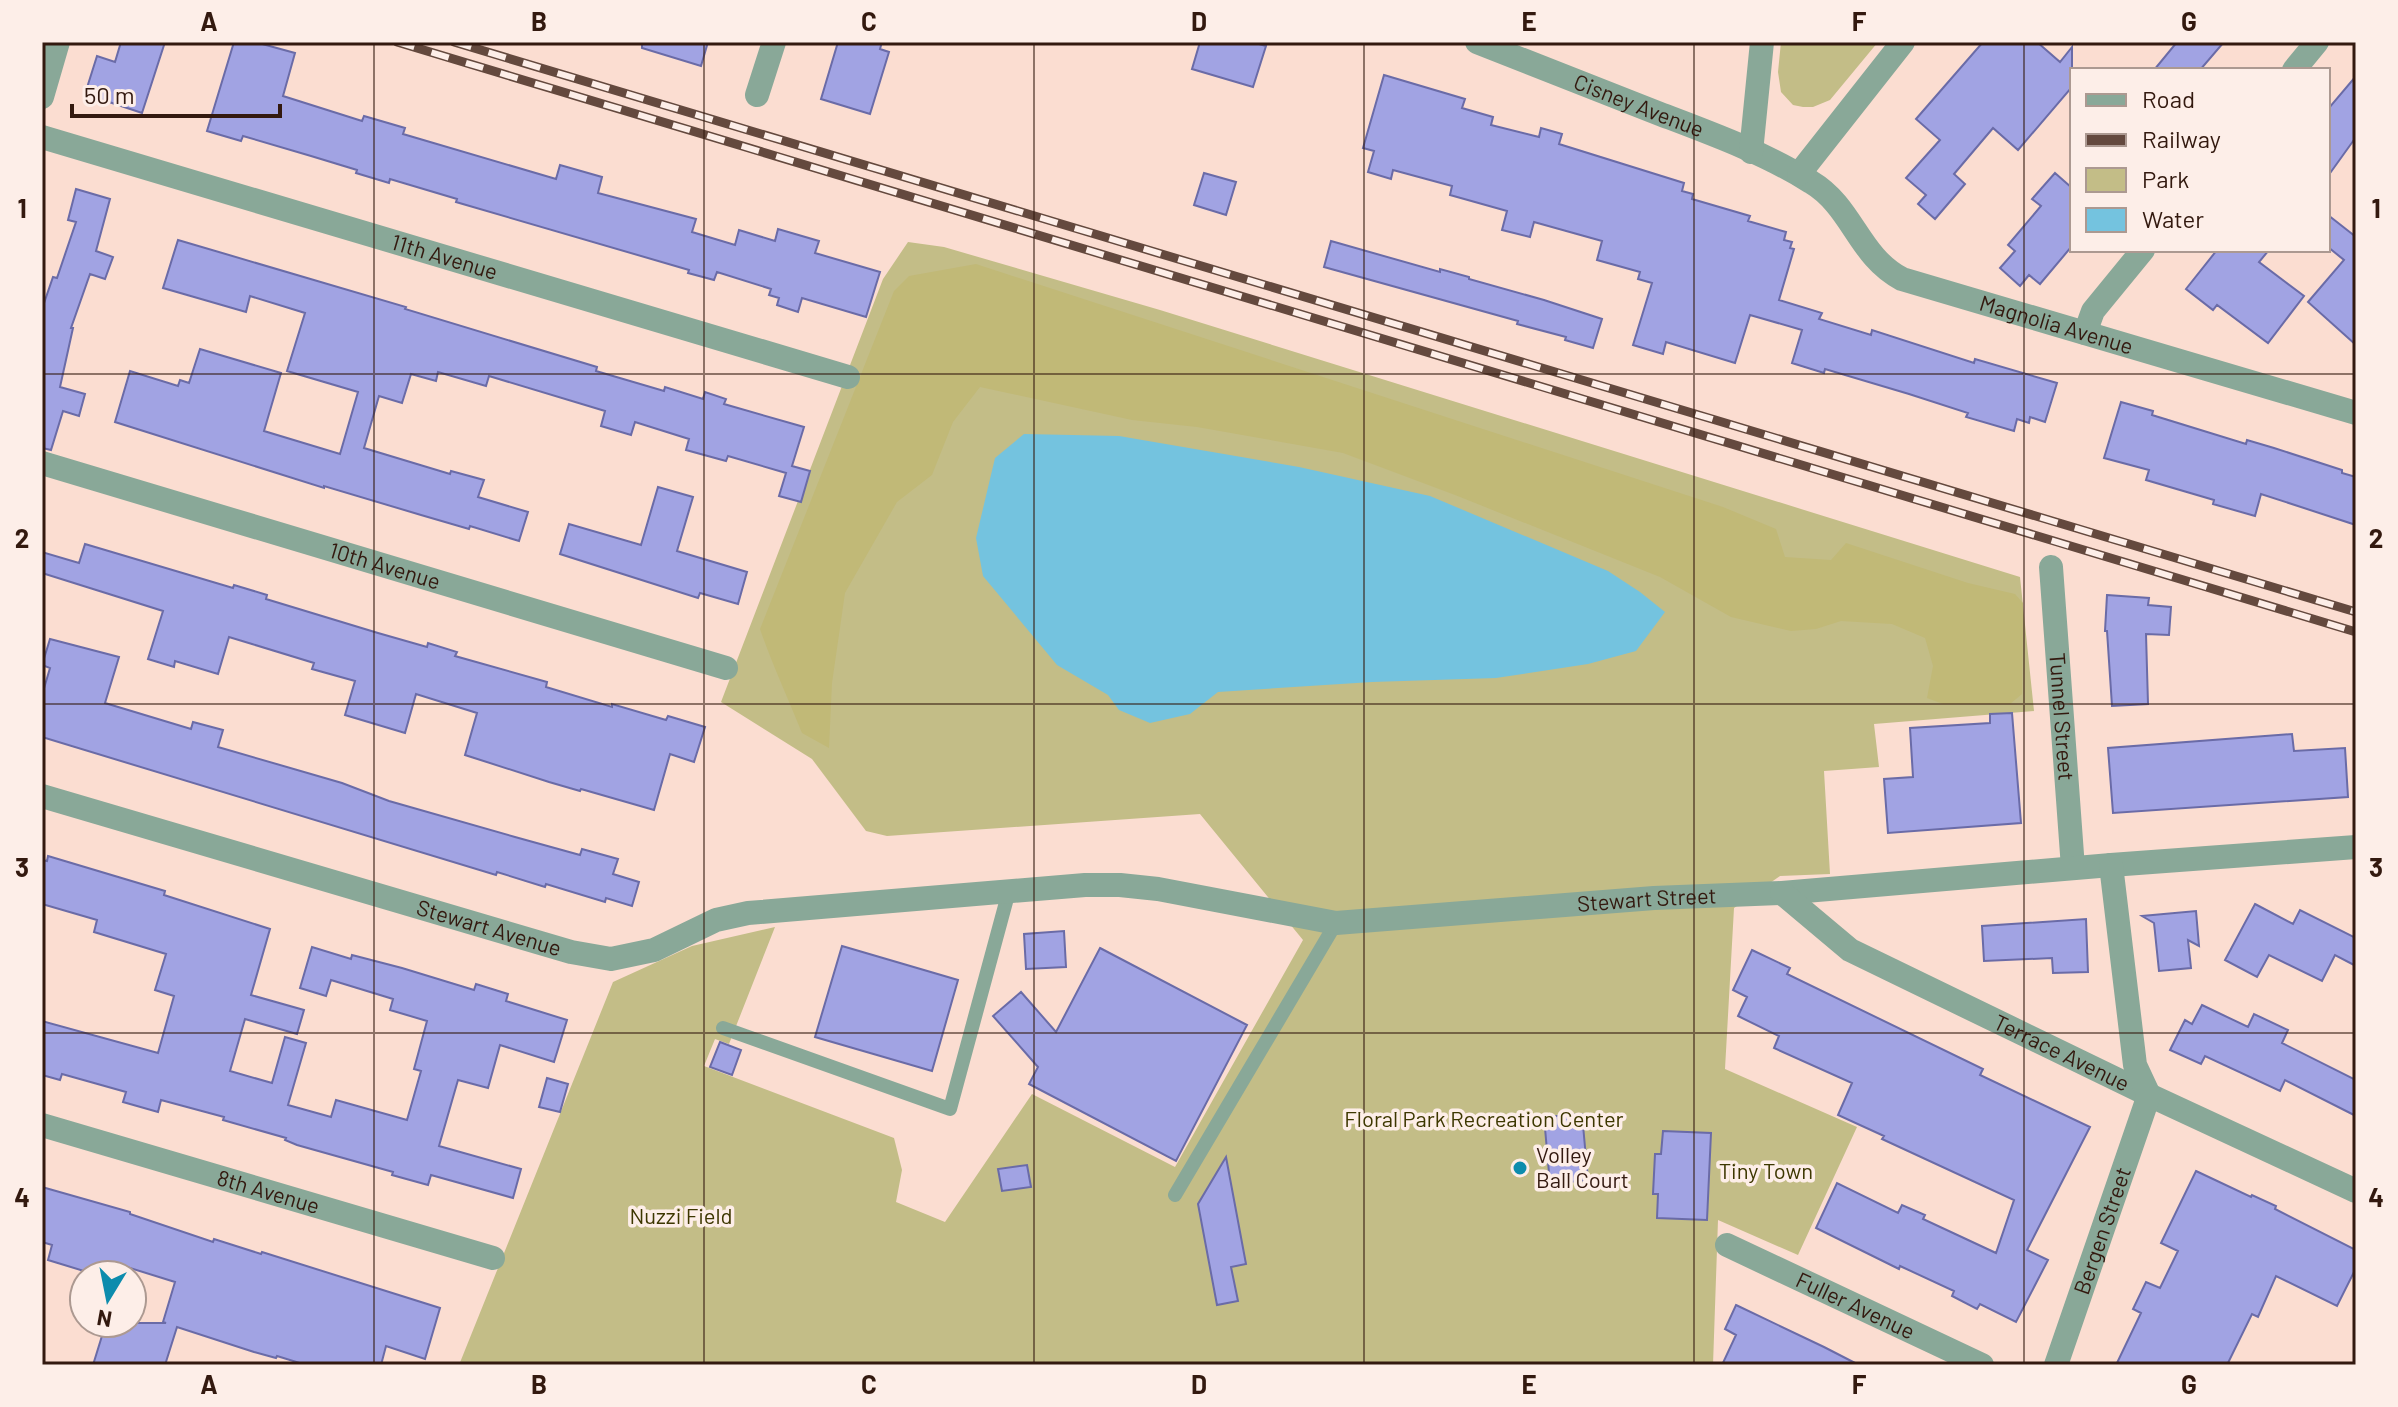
<svg xmlns="http://www.w3.org/2000/svg" width="2398" height="1407" font-family="Barlow,sans-serif">
<style>
.green{fill:#c3bd87}
.forest{fill:#c1b977}
.water{fill:#74c3df}
.building{fill:#a1a3e3;stroke:#6a6ba7;stroke-width:2}
.lines{fill:none;stroke-linecap:round;stroke-linejoin:round}
.service{stroke:#89a898;stroke-width:14}
.minor{stroke:#89a898;stroke-width:24}
.rail-casing{stroke:#64493e;stroke-width:9}
.rail{stroke:#fdeee8;stroke-width:6;stroke-dasharray:18;stroke-linecap:butt}
.grid{fill:none;stroke:#33190f;stroke-width:2;stroke-opacity:0.55}
.poi-dot{fill:#0d8cad;stroke:#fdeee8;stroke-width:3}
.labels{text-anchor:middle;stroke-width:7;stroke-linejoin:round;paint-order:stroke}
.street-label{font-size:22px;fill:#33190f;stroke:#fdeee8}
.park-label{font-size:22px;fill:#3d3700;stroke:#fdeee8}
.poi-label{font-size:22px;fill:#33190f;stroke:#fdeee8;text-anchor:start}
.neatline{fill:none;stroke:#33190f;stroke-width:3}
.grid-label{font-size:26px;text-anchor:middle;font-weight:bold;fill:#33190f}
</style>
<rect width="100%" height="100%" fill="#fbddd1"/>
<path class="green" d="M 1781,42 L 1878,42 L 1830,100 L 1813,107 L 1803,107 L 1793,105 L 1781,92 L 1778,72 Z
M 908,242 L 944,247 L 1160,310 L 2020,577 L 2034,711 L 1874,724 L 1879,767 L 1824,771 L 1830,874 L 1780,876 L 1734,908 L 1725,1069 L 1857,1127 L 1798,1255 L 1718,1220 L 1713,1365 L 459,1365 L 613,982 L 692,946 L 775,927 L 729,1044 L 715,1039 L 704,1066 L 894,1138 L 902,1170 L 896,1202 L 945,1222 L 1032,1094 L 1175,1167 L 1303,940 L 1200,814 L 887,836 L 866,831 L 812,759 L 721,702 L 883,279 Z"/>
<path class="forest" d="M 976,264 L 1723,507 L 1776,529 L 1785,557 L 1831,560 L 1846,543 L 1968,583 L 2015,594 L 2023,603 L 2022,694 L 2010,704 L 1943,704 L 1927,698 L 1933,666 L 1925,638 L 1892,624 L 1841,621 L 1816,629 L 1791,631 L 1731,617 L 1660,577 L 1455,495 L 1343,453 L 1197,427 L 1132,420 L 980,387 L 953,422 L 932,475 L 897,502 L 845,593 L 832,683 L 829,748 L 802,733 C 788,698 772,664 760,629 L 894,291 L 909,276 Z"/>
<path class="water" d="M 1024,434 L 1119,436 L 1299,467 L 1430,496 L 1608,571 L 1640,592 L 1665,612 L 1636,651 L 1588,664 L 1496,678 L 1372,682 L 1218,692 L 1190,714 L 1150,723 L 1119,710 L 1108,695 L 1057,665 L 983,576 L 976,538 L 995,458 Z"/>
<path class="building" d="M 121,42 L 165,42 L 142,113 L 85,94 L 97,56 L 115,62 Z
M 234,42 L 255,42 L 295,53 L 283,96 L 362,121 L 364,116 L 405,128 L 403,134 L 556,179 L 560,165 L 602,177 L 598,193 L 696,219 L 692,232 L 735,245 L 739,230 L 775,241 L 778,229 L 819,241 L 815,253 L 880,272 L 866,317 L 802,298 L 798,312 L 777,305 L 779,298 L 769,295 L 771,289 L 717,272 L 714,280 L 688,273 L 689,270 L 456,202 L 457,199 L 390,179 L 389,183 L 356,173 L 357,170 L 311,156 L 243,136 L 241,141 L 207,131 Z
M 642,42 L 708,42 L 701,66 L 642,48 Z
M 838,42 L 882,42 L 880,49 L 889,52 L 870,114 L 821,99 Z
M 1200,42 L 1252,42 L 1266,46 L 1253,87 L 1192,69 Z
M 1983,42 L 2037,42 L 2060,62 L 2072,47 L 2072,87 L 2018,150 L 1993,128 L 1954,174 L 1965,184 L 1935,219 L 1918,204 L 1926,195 L 1906,178 L 1940,140 L 1916,119 Z
M 2177,42 L 2224,42 L 2200,70 L 2154,70 Z
M 1384,75 L 1465,99 L 1462,108 L 1493,117 L 1491,125 L 1539,137 L 1541,128 L 1562,134 L 1559,144 L 1684,183 L 1682,191 L 1693,194 L 1692,199 L 1750,216 L 1748,221 L 1786,232 L 1784,240 L 1792,242 L 1790,248 L 1794,249 L 1779,300 L 1822,313 L 1819,319 L 1871,335 L 1872,330 L 1974,363 L 1975,359 L 2057,383 L 2045,422 L 2030,417 L 2029,423 L 2017,419 L 2014,431 L 1966,417 L 1968,413 L 1909,394 L 1825,369 L 1824,373 L 1792,363 L 1802,330 L 1750,315 L 1735,363 L 1666,342 L 1663,354 L 1633,345 L 1652,283 L 1638,279 L 1640,272 L 1597,260 L 1602,241 L 1534,222 L 1530,237 L 1502,230 L 1507,211 L 1450,195 L 1452,186 L 1393,170 L 1391,179 L 1368,172 L 1374,151 L 1363,148 Z
M 2356,76 L 2356,137 L 2328,176 L 2328,109 Z
M 1204,173 L 1236,182 L 1226,215 L 1194,205 Z
M 2055,173 L 2072,188 L 2072,246 L 2040,284 L 2029,275 L 2020,286 L 2000,268 L 2015,251 L 2008,245 L 2041,206 L 2032,199 Z
M 76,189 L 110,199 L 96,251 L 113,257 L 105,279 L 90,274 L 71,328 L 73,328 L 60,387 L 85,394 L 79,416 L 63,411 L 51,450 L 42,448 L 42,309 L 53,277 L 57,278 L 76,222 L 68,220 Z
M 2328,215 L 2356,237 L 2356,345 L 2308,302 L 2344,260 L 2328,247 Z
M 178,240 L 406,307 L 405,309 L 597,367 L 596,371 L 664,391 L 665,387 L 703,399 L 705,392 L 726,399 L 724,404 L 804,427 L 792,466 L 810,471 L 801,502 L 779,496 L 786,473 L 728,456 L 726,461 L 686,450 L 689,439 L 635,422 L 631,435 L 601,426 L 605,411 L 489,376 L 486,386 L 438,372 L 436,381 L 411,374 L 402,403 L 379,396 L 364,448 L 450,474 L 451,471 L 484,480 L 478,497 L 528,512 L 519,541 L 470,526 L 469,529 L 421,515 L 324,486 L 324,488 L 115,422 L 130,371 L 178,386 L 180,380 L 189,383 L 200,349 L 281,373 L 264,431 L 340,454 L 358,392 L 287,371 L 305,313 L 250,296 L 246,312 L 163,288 Z
M 1331,241 L 1440,272 L 1440,269 L 1469,277 L 1469,279 L 1544,300 L 1602,319 L 1593,348 L 1565,340 L 1566,337 L 1517,324 L 1518,321 L 1324,267 Z
M 2217,250 L 2269,250 L 2259,262 L 2304,296 L 2268,343 L 2217,305 L 2213,310 L 2186,289 Z
M 2121,402 L 2153,411 L 2152,415 L 2246,444 L 2247,440 L 2274,448 L 2342,470 L 2342,473 L 2356,477 L 2356,525 L 2261,494 L 2255,516 L 2213,504 L 2214,500 L 2146,480 L 2149,470 L 2104,458 Z
M 658,487 L 693,497 L 677,551 L 747,572 L 738,604 L 700,593 L 698,598 L 560,554 L 569,524 L 641,545 Z
M 85,544 L 233,588 L 234,585 L 267,595 L 266,599 L 378,633 L 427,647 L 428,643 L 457,652 L 455,656 L 547,682 L 546,687 L 612,707 L 612,704 L 666,720 L 668,716 L 705,727 L 694,762 L 670,754 L 654,810 L 581,789 L 580,791 L 549,782 L 465,755 L 477,713 L 416,694 L 405,733 L 345,715 L 355,681 L 312,669 L 314,663 L 252,644 L 229,637 L 218,674 L 175,661 L 174,667 L 148,659 L 163,611 L 42,573 L 42,552 L 79,563 Z
M 2107,595 L 2149,598 L 2148,605 L 2171,607 L 2169,635 L 2146,634 L 2148,704 L 2112,706 L 2107,631 L 2105,631 Z
M 50,639 L 119,657 L 105,703 L 191,729 L 193,722 L 223,730 L 218,747 L 342,783 L 389,801 L 515,837 L 580,855 L 582,849 L 618,859 L 613,874 L 639,882 L 632,906 L 606,898 L 605,902 L 546,884 L 545,887 L 497,872 L 496,875 L 42,737 L 42,695 L 50,668 L 42,665 Z
M 2012,713 L 2021,823 L 1888,833 L 1884,779 L 1913,777 L 1910,728 L 1990,723 L 1990,714 Z
M 2292,734 L 2294,751 L 2345,748 L 2348,797 L 2113,813 L 2108,748 Z
M 48,856 L 165,891 L 164,895 L 270,929 L 251,995 L 304,1010 L 297,1034 L 245,1019 L 230,1071 L 272,1083 L 285,1037 L 306,1043 L 288,1105 L 331,1117 L 336,1100 L 407,1120 L 421,1071 L 414,1069 L 427,1021 L 390,1010 L 393,999 L 331,980 L 326,996 L 300,988 L 312,947 L 351,959 L 352,955 L 402,968 L 474,990 L 476,984 L 508,994 L 506,1001 L 567,1020 L 554,1062 L 500,1045 L 488,1088 L 458,1080 L 439,1146 L 521,1169 L 513,1198 L 431,1175 L 428,1185 L 392,1175 L 393,1172 L 297,1145 L 285,1140 L 286,1138 L 223,1120 L 224,1117 L 161,1100 L 158,1112 L 123,1102 L 126,1092 L 62,1074 L 60,1080 L 42,1075 L 42,1021 L 158,1053 L 174,996 L 155,990 L 166,954 L 94,932 L 97,920 L 42,904 L 42,860 L 47,861 Z
M 2255,904 L 2293,924 L 2300,910 L 2356,938 L 2356,966 L 2335,955 L 2322,981 L 2269,955 L 2257,977 L 2225,960 Z
M 2196,911 L 2199,946 L 2188,940 L 2191,968 L 2159,971 L 2154,923 L 2142,916 Z
M 2086,919 L 2088,972 L 2053,973 L 2052,958 L 1984,961 L 1982,926 Z
M 1064,931 L 1066,967 L 1026,969 L 1024,934 Z
M 842,946 L 958,980 L 932,1071 L 815,1037 Z
M 1100,948 L 1247,1025 L 1176,1161 L 1029,1084 L 1038,1067 L 993,1016 L 1021,992 L 1056,1032 Z
M 1752,950 L 1790,968 L 1787,974 L 1983,1069 L 1980,1075 L 2090,1127 L 2027,1250 L 2048,1260 L 2016,1322 L 1980,1304 L 1977,1309 L 1952,1296 L 1954,1291 L 1900,1266 L 1899,1269 L 1816,1228 L 1837,1183 L 1898,1213 L 1902,1205 L 1925,1215 L 1923,1219 L 1996,1253 L 2014,1200 L 1882,1139 L 1884,1136 L 1838,1115 L 1852,1083 L 1774,1048 L 1779,1036 L 1738,1016 L 1747,997 L 1733,990 Z
M 2202,1005 L 2248,1027 L 2254,1014 L 2288,1030 L 2282,1043 L 2356,1080 L 2356,1116 L 2285,1080 L 2280,1091 L 2205,1056 L 2201,1064 L 2170,1050 L 2185,1020 L 2192,1024 Z
M 720,1042 L 741,1050 L 732,1075 L 710,1067 Z
M 547,1078 L 568,1084 L 560,1112 L 539,1107 Z
M 1582,1114 L 1588,1180 L 1550,1184 L 1544,1117 Z
M 1663,1131 L 1711,1133 L 1707,1220 L 1657,1218 L 1658,1194 L 1653,1194 L 1655,1154 L 1661,1154 Z
M 1226,1157 L 1246,1264 L 1231,1267 L 1238,1301 L 1217,1305 L 1198,1204 Z
M 1027,1165 L 1031,1187 L 1002,1191 L 998,1169 Z
M 2196,1171 L 2251,1197 L 2252,1195 L 2276,1206 L 2275,1209 L 2356,1250 L 2356,1268 L 2337,1306 L 2276,1276 L 2258,1317 L 2252,1314 L 2227,1365 L 2116,1365 L 2141,1313 L 2133,1309 L 2146,1282 L 2160,1288 L 2178,1251 L 2161,1243 Z
M 42,1187 L 130,1212 L 130,1214 L 213,1242 L 214,1239 L 261,1254 L 262,1252 L 440,1308 L 425,1359 L 386,1346 L 381,1365 L 306,1365 L 277,1356 L 276,1358 L 254,1352 L 177,1327 L 165,1365 L 93,1365 L 106,1323 L 166,1323 L 163,1322 L 175,1282 L 114,1263 L 110,1275 L 97,1275 L 48,1260 L 52,1245 L 42,1242 Z
M 1736,1305 L 1824,1347 L 1859,1365 L 1722,1365 L 1736,1335 L 1725,1329 Z"/>
<g class="lines">
<path class="service" d="M 723,1028 L 950,1109 L 1009,891
M 1175,1195 L 1336,923"/>
<g class="minor">
<path id="s1" d="M 1477,42 C 1538,66 1599,90 1660,114 C 1710,133 1765,153 1811,182 C 1853,207 1858,256 1902,279 L 2356,413"/>
<path d="M 2294,70 L 2317,42"/>
<path d="M 757,95 L 774,42"/>
<path d="M 42,97 L 58,42"/>
<path id="s2" d="M 42,137 L 848,377"/>
<path d="M 1751,152 L 1762,42"/>
<path d="M 1799,174 L 1903,42"/>
<path d="M 2085,333 L 2093,311 L 2143,250"/>
<path id="s3" d="M 42,463 L 726,668"/>
<path id="s4" d="M 2051,567 L 2073,868"/>
<path id="s5" d="M 42,796 L 571,952 L 611,959 L 654,950 L 716,920 L 748,913 L 1085,885 L 1120,885 L 1158,889 L 1336,923 L 1654,898 L 1782,893 L 2111,865 L 2356,847"/>
<path id="s6" d="M 1782,893 L 1850,950 L 2149,1095 L 2356,1191"/>
<path id="s7" d="M 42,1125 L 493,1258"/>
<path id="s8" d="M 1727,1245 L 1982,1365"/>
<path id="s9" d="M 2056,1365 L 2149,1095 L 2135,1065 L 2111,865"/>
</g>
<defs>
<path id="rail" d="M 397,42 L 2356,632
M 454,42 L 2356,612"/>
</defs>
<use href="#rail" class="rail-casing"/>
<use href="#rail" class="rail"/>
</g>
<path class="grid" d="M 374,42 L 374,1365M 704,42 L 704,1365M 1034,42 L 1034,1365M 1364,42 L 1364,1365M 1694,42 L 1694,1365M 2024,42 L 2024,1365M 42,374 L 2356,374M 42,704 L 2356,704M 42,1033 L 2356,1033"/>
<circle class="poi-dot" cx="1520" cy="1168" r="8"/>
<g class="labels">
<g class="street-label">
<text dy="8" stroke="none"><textPath href="#s1" startOffset="174">Cisney Avenue</textPath></text>
<text dy="8" stroke="none"><textPath href="#s2" startOffset="420">11th Avenue</textPath></text>
<text dy="8" stroke="none"><textPath href="#s1" startOffset="658">Magnolia Avenue</textPath></text>
<text dy="8" stroke="none"><textPath href="#s3" startOffset="358">10th Avenue</textPath></text>
<text dy="8" stroke="none"><textPath href="#s4" startOffset="150">Tunnel Street</textPath></text>
<text dy="8" stroke="none"><textPath href="#s5" startOffset="1642">Stewart Street</textPath></text>
<text dy="8" stroke="none"><textPath href="#s5" startOffset="466">Stewart Avenue</textPath></text>
<text dy="8" stroke="none"><textPath href="#s6" startOffset="324">Terrace Avenue</textPath></text>
<text dy="8" stroke="none"><textPath href="#s7" startOffset="236">8th Avenue</textPath></text>
<text dy="8" stroke="none"><textPath href="#s9" startOffset="142">Bergen Street</textPath></text>
<text dy="8" stroke="none"><textPath href="#s8" startOffset="142">Fuller Avenue</textPath></text>
</g>
<g class="park-label">
<text x="1484" y="1127">Floral Park Recreation Center</text>
<text x="1766" y="1179">Tiny Town</text>
<text x="681" y="1224">Nuzzi Field</text>
</g>
<g class="poi-label">
<text x="1536" y="1163">Volley<tspan x="1536" dy="25">Ball Court</tspan></text>
</g>
</g>
<rect width="2398" height="1407" fill="none" stroke="#fdeee8" stroke-width="88"/>
<rect x="2070" y="68" width="260" height="184" fill="#fdeee8" stroke="#ac9991" stroke-width="2"/>
<rect x="2086" y="94" width="40" height="12" fill="#89a898" stroke="#ac9991" stroke-width="2"/>
<text x="2142" y="108" font-size="24" fill="#33190f">Road</text>
<rect x="2086" y="134" width="40" height="12" fill="#64493e" stroke="#ac9991" stroke-width="2"/>
<text x="2142" y="148" font-size="24" fill="#33190f">Railway</text>
<rect x="2086" y="168" width="40" height="24" fill="#c3bd87" stroke="#ac9991" stroke-width="2"/>
<text x="2142" y="188" font-size="24" fill="#33190f">Park</text>
<rect x="2086" y="208" width="40" height="24" fill="#74c3df" stroke="#ac9991" stroke-width="2"/>
<text x="2142" y="228" font-size="24" fill="#33190f">Water</text>
<g transform="translate(108 1299) rotate(190)"><circle r="38" fill="#fdeee8" stroke="#ac9991" stroke-width="2"/>
<path d="M0-6L14 30L0 20L-14 30Z" fill="#0d8cad"/>
<text y="-12" font-size="22" font-weight="bold" text-anchor="middle" fill="#33190f">N</text>
</g>
<path d="M72 104v12h208v-12" fill="none" stroke="#33190f" stroke-width="4"/>
<text x="84" y="104" font-size="24" fill="#33190f" stroke="#fdeee8" stroke-width="6" paint-order="stroke">50 m</text>
<rect x="44" y="44" width="2310" height="1319" class="neatline"/>
<g class="grid-label">
<text x="209" y="31">A</text>
<text x="539" y="31">B</text>
<text x="869" y="31">C</text>
<text x="1199" y="31">D</text>
<text x="1529" y="31">E</text>
<text x="1859" y="31">F</text>
<text x="2189" y="31">G</text>
<text x="22" y="218">1</text>
<text x="2376" y="218">1</text>
<text x="22" y="548">2</text>
<text x="2376" y="548">2</text>
<text x="22" y="877">3</text>
<text x="2376" y="877">3</text>
<text x="22" y="1207">4</text>
<text x="2376" y="1207">4</text>
<text x="209" y="1394">A</text>
<text x="539" y="1394">B</text>
<text x="869" y="1394">C</text>
<text x="1199" y="1394">D</text>
<text x="1529" y="1394">E</text>
<text x="1859" y="1394">F</text>
<text x="2189" y="1394">G</text>
</g>
</svg>
